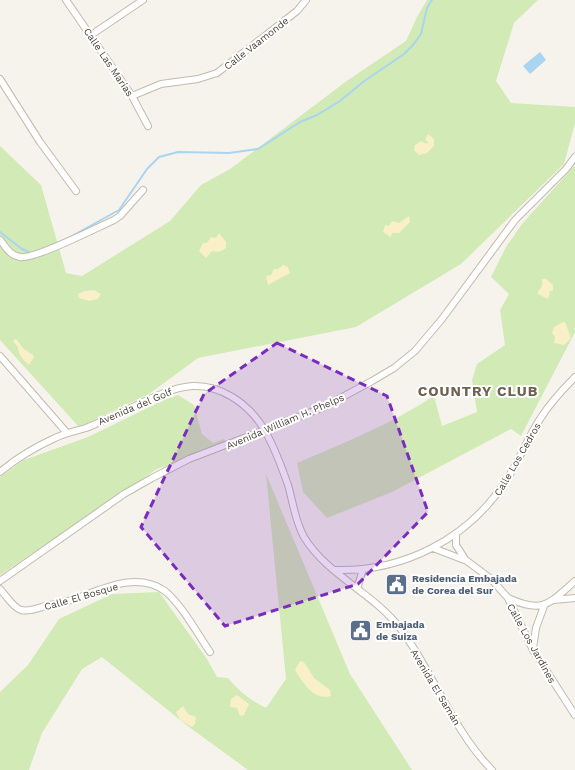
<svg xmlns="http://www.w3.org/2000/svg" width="575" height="770" font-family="'Work Sans',sans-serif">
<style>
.green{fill:#d2eab5}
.sand{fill:#f9efc9}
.water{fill:#a9d4f2}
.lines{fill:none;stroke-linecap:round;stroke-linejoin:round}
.stream{stroke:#a9d4f2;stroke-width:2}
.minor-casing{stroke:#c2bbae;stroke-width:8}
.minor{stroke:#fff;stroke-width:6}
.marked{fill:#7b2cbf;fill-opacity:0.2;stroke:#7b2cbf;stroke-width:3;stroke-dasharray:8 5;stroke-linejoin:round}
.labels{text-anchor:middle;stroke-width:4;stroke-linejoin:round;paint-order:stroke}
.street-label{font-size:10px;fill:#4b4439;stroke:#fff}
.service-label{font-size:10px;font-weight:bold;fill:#4e5e75;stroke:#fff;text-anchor:start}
.district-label{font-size:14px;font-weight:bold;letter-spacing:1px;fill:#6e6250;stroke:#fff}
</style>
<rect width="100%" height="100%" fill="#f6f3ec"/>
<path class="green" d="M 427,0 L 538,0 L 514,23 L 496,81 L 511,103 L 575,107 L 575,123 L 564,164 L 461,264 L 356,327 L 198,358 L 149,394 L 79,427 L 0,340 L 0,146 L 41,185 L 66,273 L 82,276 L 170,221 L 201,185 L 230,169 L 348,80 L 406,41 L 417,17 Z
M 575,165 L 575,332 L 521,436 L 511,429 L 392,492 L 327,518 L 303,492 L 297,463 C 344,443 391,424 434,396 L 442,426 L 477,412 L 472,380 L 477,364 L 505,345 L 500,310 L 509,294 L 491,277 L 506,247 L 522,224 Z
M 178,395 L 194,405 L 202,434 L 213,443 L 224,439 L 226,445 L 157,469 L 0,575 L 0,477 L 24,460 L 88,437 L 164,400 Z
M 266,474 L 350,674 L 412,770 L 248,770 L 185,724 L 102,657 L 82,669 L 42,733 L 29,770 L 0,770 L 0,692 L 28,665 L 59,619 L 112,594 L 159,592 L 207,659 L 217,677 L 228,678 C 239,691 251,701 266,708 L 286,679 Z"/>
<path class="sand" d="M 428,134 L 434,139 L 434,146 L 427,153 L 419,155 L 414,150 L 415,145 L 421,141 L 427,144 L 428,142 L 425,140 Z
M 409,216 L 410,222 L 399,233 L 392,233 L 391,237 L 383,232 L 385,225 L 389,226 L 392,221 L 399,223 Z
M 219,233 L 226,242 L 226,248 L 219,252 L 212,251 L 206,258 L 199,251 L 203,243 L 207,243 L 211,237 L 216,238 Z
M 283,265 L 288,267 L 290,273 L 268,285 L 266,276 L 271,275 L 274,269 L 278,269 Z
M 542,279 L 546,279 L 553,285 L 553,291 L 550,291 L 548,299 L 538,294 L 538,292 L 542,286 Z
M 94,290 L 101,294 L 98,299 L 89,301 L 79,298 L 78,294 L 85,291 Z
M 563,322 L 565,322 L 571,338 L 564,345 L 554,343 L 555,337 L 552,333 L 554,327 Z
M 16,339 L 24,349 L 33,355 L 34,357 L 29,365 C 23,360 18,354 18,347 L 13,341 Z
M 300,661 L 304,662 L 314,678 L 330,690 L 331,696 C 314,701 303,683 295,670 Z
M 237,695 L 249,704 L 244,715 L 240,716 L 237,708 L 230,707 L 231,699 Z
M 183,706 L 188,714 L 196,717 L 195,724 L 192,727 L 180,720 L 176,712 Z"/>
<path class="water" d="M 540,52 L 546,60 L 530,74 L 523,66 Z"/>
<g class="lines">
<path class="stream" d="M 0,232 L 22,249 L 31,253
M 63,241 L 119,210 L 147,169 L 159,157 L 178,152 L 229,153 L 258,149 L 300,122 L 317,115 L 340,101 L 363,82 L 404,54 L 413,45 L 421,34 L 427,8 L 432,0"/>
<defs>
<path id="minor" d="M 66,0 L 132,96 L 148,126
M 91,35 L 143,0
M 0,79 L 40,142 L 76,191
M 132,96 L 161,84 L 198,79 L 217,73 L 297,11 L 306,0
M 0,240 C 7,248 9,255 20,257 C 34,260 98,227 114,220 L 120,216 L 143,190
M 0,356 L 67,433
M 0,472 C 17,458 35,447 55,438 C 65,433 76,431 86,428 C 96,424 106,419 116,415 C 138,405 169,387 193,386 C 220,385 245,402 260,423 C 272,440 281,465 288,485 C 293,502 295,521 304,537 C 327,575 373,593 400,628 C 434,673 452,729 492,770
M 456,534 L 456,545 L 465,559
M 433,548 L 467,561 L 491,579 L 508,598 L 533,650 L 575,715
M 335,570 C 403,572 468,539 505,482 C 519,462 527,439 540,419 C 550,403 562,390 575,377
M 0,581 L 124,494 L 152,478 L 189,459 L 324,407 L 372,381 L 394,368 L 415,351 L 442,319 L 515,220 L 566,169 L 575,157
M 0,589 C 6,595 12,607 21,610 C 29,612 38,608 45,606 C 55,604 65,602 75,599 C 102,589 137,571 165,591 C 182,605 197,633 210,652
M 357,589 L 363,569
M 508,598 C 543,614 549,604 575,581
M 554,600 L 575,598
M 533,648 L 536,628 L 544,606"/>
</defs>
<use href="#minor" class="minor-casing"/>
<use href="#minor" class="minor"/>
</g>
<path class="marked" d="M 277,343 L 387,396 L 428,512 L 358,584 L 225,626 L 141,527 L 204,394 Z"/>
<defs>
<symbol id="civic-square" viewBox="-11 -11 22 22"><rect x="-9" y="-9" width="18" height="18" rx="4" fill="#5c6f8a" stroke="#fff"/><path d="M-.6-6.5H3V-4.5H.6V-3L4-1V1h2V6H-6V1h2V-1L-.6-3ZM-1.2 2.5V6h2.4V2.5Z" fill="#fff"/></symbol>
</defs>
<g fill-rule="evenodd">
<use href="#civic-square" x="384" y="572" width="25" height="25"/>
<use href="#civic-square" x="348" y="618" width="25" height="25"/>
</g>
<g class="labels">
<g class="street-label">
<text transform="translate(256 43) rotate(-38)" y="4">Calle Vaamonde</text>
<text transform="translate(109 62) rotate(56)" y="4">Calle Las Marías</text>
<text transform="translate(135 406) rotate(-23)" y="4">Avenida del Golf</text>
<text transform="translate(285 421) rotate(-23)" y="4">Avenida William H. Phelps</text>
<text transform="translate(517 459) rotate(-60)" y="4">Calle Los Cedros</text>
<text transform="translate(81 596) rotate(-16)" y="4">Calle El Bosque</text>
<text transform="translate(532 643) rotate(61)" y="4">Calle Los Jardines</text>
<text transform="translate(436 687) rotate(59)" y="4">Avenida El Samán</text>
</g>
<g class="service-label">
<text x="412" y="582">Residencia Embajada<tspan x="412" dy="12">de Corea del Sur</tspan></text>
<text x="376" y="628">Embajada<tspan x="376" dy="12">de Suiza</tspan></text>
</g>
<g class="district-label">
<text x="478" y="396">COUNTRY CLUB</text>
</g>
</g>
</svg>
